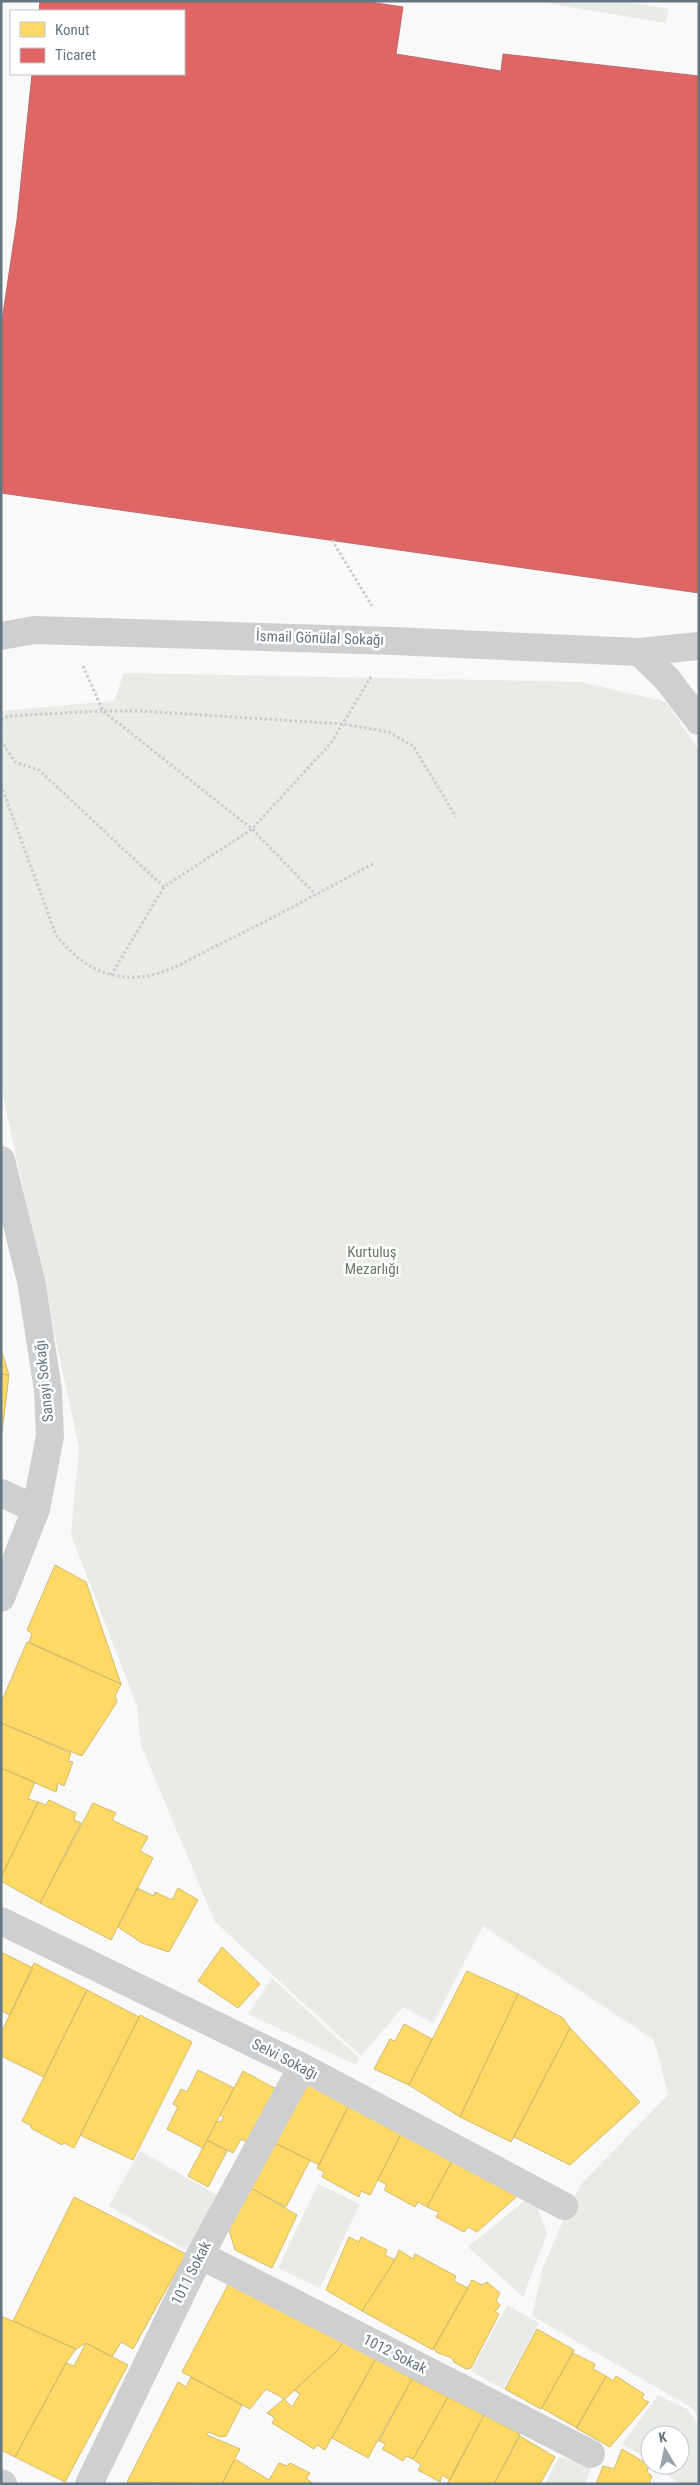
<svg xmlns="http://www.w3.org/2000/svg" width="700" height="2485" font-family="'Roboto Condensed',sans-serif">
<style>
.green{fill:#e8ebe6}
.homes{fill:#ffd966;stroke:#d1bb6f}
.shops{fill:#e06666;stroke:#bb6b6f}
.lines{fill:none;stroke-linecap:round;stroke-linejoin:round}
.path{stroke:#cbcccd;stroke-width:3;stroke-dasharray:2.5 2.5;stroke-linecap:butt}
.minor{stroke:#cecfd0;stroke-width:28}
.labels{text-anchor:middle;stroke-width:5;stroke-linejoin:round;paint-order:stroke}
.street-label{font-size:15px;fill:#657683;stroke:#fff}
.park-label{font-size:15px;fill:#687a64;stroke:#fff}
</style>
<rect width="100%" height="100%" fill="#f9f9f9"/>
<path class="green" d="M 534,1 L 620,1 L 669,9 L 666,23 Z
M 124,673 L 581,682 L 666,702 L 699,750 L 699,2417 L 689,2406 L 532,2316 L 543,2267 L 572,2200 L 583,2182 L 668,2095 L 654,2040 L 483,1926 L 433,2023 L 403,2007 L 361,2056 L 215,1922 L 141,1745 L 137,1706 L 71,1535 L 79,1447 L 1,1086 L 1,711 L 114,701 Z
M 272,1978 L 359,2058 L 356,2065 L 248,2014 Z
M 140,2151 L 217,2195 L 186,2250 L 109,2206 Z
M 318,2184 L 360,2204 L 320,2288 L 278,2268 Z
M 533,2194 L 547,2234 L 523,2297 L 468,2247 Z
M 507,2305 L 539,2323 L 503,2389 L 471,2371 Z
M 658,2395 L 687,2409 L 699,2425 L 699,2484 L 679,2484 L 656,2465 L 680,2465 L 680,2435 L 650,2435 L 650,2461 L 622,2444 Z
M 559,2457 L 592,2466 L 585,2484 L 545,2484 Z"/>
<path class="homes" d="M 1,1349 L 9,1375 L 1,1374 Z
M 1,1374 L 9,1375 L 1,1440 Z
M 55,1565 L 86,1582 L 121,1684 L 29,1642 L 32,1634 L 27,1630 Z
M 27,1642 L 121,1684 L 115,1696 L 117,1702 L 82,1756 L 1,1723 L 1,1703 Z
M 1,1723 L 71,1753 L 68,1761 L 73,1762 L 64,1786 L 58,1783 L 56,1792 L 1,1768 Z
M 1,1768 L 35,1782 L 28,1799 L 38,1802 L 1,1877 Z
M 49,1800 L 76,1813 L 74,1820 L 81,1823 L 40,1903 L 1,1881 L 1,1877 L 38,1802 L 46,1805 Z
M 93,1803 L 116,1813 L 112,1820 L 148,1837 L 140,1851 L 153,1858 L 111,1940 L 40,1903 Z
M 137,1888 L 154,1896 L 155,1892 L 172,1900 L 178,1888 L 198,1900 L 169,1952 L 142,1943 L 118,1927 Z
M 222,1947 L 260,1984 L 238,2008 L 198,1981 Z
M 1,1952 L 33,1968 L 10,2015 L 1,2011 Z
M 34,1963 L 87,1990 L 44,2077 L 1,2056 L 1,2033 Z
M 467,1971 L 518,1994 L 460,2117 L 409,2085 Z
M 87,1990 L 139,2017 L 74,2148 L 64,2143 L 62,2145 L 31,2128 L 32,2126 L 22,2121 Z
M 518,1994 L 563,2018 L 570,2028 L 511,2142 L 460,2117 Z
M 140,2015 L 192,2042 L 133,2160 L 80,2135 Z
M 404,2024 L 432,2039 L 409,2085 L 374,2069 L 390,2039 L 395,2041 Z
M 570,2028 L 640,2102 L 570,2165 L 514,2137 Z
M 198,2070 L 234,2088 L 203,2148 L 167,2129 L 178,2107 L 173,2104 L 181,2089 L 187,2092 Z
M 243,2071 L 280,2091 L 254,2146 L 241,2139 L 233,2153 L 207,2140 L 217,2121 L 220,2122 L 224,2117 L 220,2115 Z
M 307,2076 L 352,2099 L 319,2165 L 273,2142 Z
M 352,2099 L 405,2126 L 370,2195 L 361,2191 L 359,2197 L 322,2177 L 324,2172 L 317,2168 Z
M 405,2126 L 456,2153 L 427,2207 L 418,2202 L 415,2207 L 384,2190 L 387,2185 L 378,2180 Z
M 207,2140 L 227,2151 L 208,2187 L 188,2176 Z
M 273,2142 L 310,2160 L 286,2207 L 249,2187 Z
M 456,2154 L 524,2190 L 477,2232 L 468,2227 L 464,2232 L 436,2217 L 439,2212 L 427,2207 Z
M 249,2187 L 297,2215 L 272,2268 L 235,2250 L 228,2227 Z
M 74,2197 L 186,2254 L 133,2349 L 121,2342 L 112,2357 L 86,2343 L 76,2349 L 13,2321 Z
M 349,2237 L 359,2242 L 361,2237 L 387,2250 L 385,2255 L 395,2260 L 362,2311 L 326,2290 Z
M 399,2250 L 413,2259 L 415,2254 L 456,2276 L 454,2281 L 468,2288 L 433,2350 L 362,2311 L 395,2260 Z
M 472,2280 L 482,2285 L 487,2282 L 500,2293 L 496,2301 L 500,2305 L 495,2312 L 499,2314 L 471,2368 L 466,2369 L 454,2362 L 452,2358 L 436,2352 L 434,2347 Z
M 229,2283 L 344,2341 L 337,2351 L 285,2399 L 266,2389 L 250,2409 L 182,2372 Z
M 1,2316 L 76,2349 L 66,2363 L 15,2457 L 1,2450 Z
M 537,2329 L 574,2350 L 541,2409 L 505,2389 Z
M 344,2341 L 376,2358 L 325,2450 L 317,2445 L 314,2449 L 272,2423 L 275,2418 L 267,2413 L 284,2399 L 292,2407 L 300,2394 L 294,2390 L 337,2351 Z
M 86,2343 L 128,2365 L 65,2482 L 15,2457 L 66,2363 L 74,2366 Z
M 573,2353 L 595,2364 L 593,2369 L 606,2376 L 577,2428 L 542,2408 Z
M 376,2358 L 412,2379 L 368,2458 L 332,2438 Z
M 606,2376 L 613,2381 L 616,2376 L 644,2394 L 642,2399 L 649,2402 L 610,2447 L 576,2428 Z
M 191,2377 L 242,2405 L 226,2436 L 220,2437 L 209,2432 L 207,2435 L 240,2449 L 222,2484 L 127,2482 L 178,2382 L 186,2387 Z
M 412,2379 L 448,2397 L 413,2459 L 406,2456 L 403,2461 L 382,2449 L 386,2444 L 379,2441 Z
M 448,2397 L 484,2415 L 450,2480 L 442,2475 L 440,2482 L 418,2470 L 421,2465 L 413,2459 Z
M 484,2415 L 520,2434 L 494,2484 L 447,2484 Z
M 520,2436 L 555,2457 L 540,2484 L 494,2484 Z
M 622,2449 L 649,2465 L 647,2472 L 652,2476 L 649,2484 L 596,2484 L 603,2466 L 614,2469 Z
M 235,2459 L 269,2480 L 279,2463 L 287,2466 L 290,2463 L 310,2473 L 306,2478 L 314,2484 L 222,2484 Z"/>
<path class="shops" d="M 40,1 L 363,1 L 403,7 L 396,54 L 501,71 L 503,54 L 699,76 L 699,593 L 1,493 L 1,327 L 17,220 L 32,74 L 184,74 L 184,11 L 39,11 Z"/>
<g class="lines">
<path class="path" d="M 332,540 L 372,606
M 83,666 L 103,711 L 252,829 L 316,895
M 1,720 L 8,716 L 103,711 L 142,711 L 343,724 L 389,732 L 413,746 L 456,817
M 1,740 L 15,762 L 39,770 L 164,887
M 1,785 L 56,935 C 75,959 98,976 129,977 C 160,979 188,960 214,947 C 268,921 320,892 373,864
M 111,975 L 164,887 L 252,829 L 331,743 L 372,675"/>
<path class="minor" d="M 1,636 L 34,630 L 67,631 L 393,641 L 639,652 L 699,646
M 639,652 L 667,679 L 699,721
M 1,1160 L 31,1281 L 48,1390 L 50,1436 L 36,1509 L 1,1598
M 1,1493 L 36,1509
M 1,1921 L 302,2067 L 564,2206
M 200,2255 L 591,2454
M 1,2483 L 3,2484
M 89,2484 L 200,2255 L 302,2067"/>
</g>
<g class="labels">
<g class="street-label">
<text transform="translate(320 638) rotate(2)" y="5">İsmail Gönülal Sokağı</text>
<text transform="translate(44 1381) rotate(-96)" y="5">Sanayi Sokağı</text>
<text transform="translate(285 2059) rotate(27)" y="5">Selvi Sokağı</text>
<text transform="translate(191 2273) rotate(-63)" y="5">1011 Sokak</text>
<text transform="translate(395 2354) rotate(27)" y="5">1012 Sokak</text>
</g>
<g class="park-label">
<text x="372" y="1257">Kurtuluş<tspan x="372" dy="17">Mezarlığı</tspan></text>
</g>
</g>
<rect width="700" height="2485" fill="none" stroke="#657683" stroke-width="5"/>
<rect x="10" y="10" width="175" height="65" fill="#ffffff" stroke="#c1c8cd"/>
<rect x="20" y="22" width="25" height="15" fill="#ffd966" stroke="#c1c8cd"/>
<text x="55" y="35" font-size="15" fill="#657683">Konut</text>
<rect x="20" y="48" width="25" height="15" fill="#e06666" stroke="#c1c8cd"/>
<text x="55" y="60" font-size="15" fill="#657683">Ticaret</text>
<g transform="translate(665 2450) rotate(350)"><circle r="24" fill="#ffffff" stroke="#c1c8cd"/>
<path d="M0-4L9 19L0 12L-9 19Z" fill="#99a4ac"/>
<text y="-8" font-size="14" font-weight="bold" text-anchor="middle" fill="#657683">K</text>
</g>
</svg>
